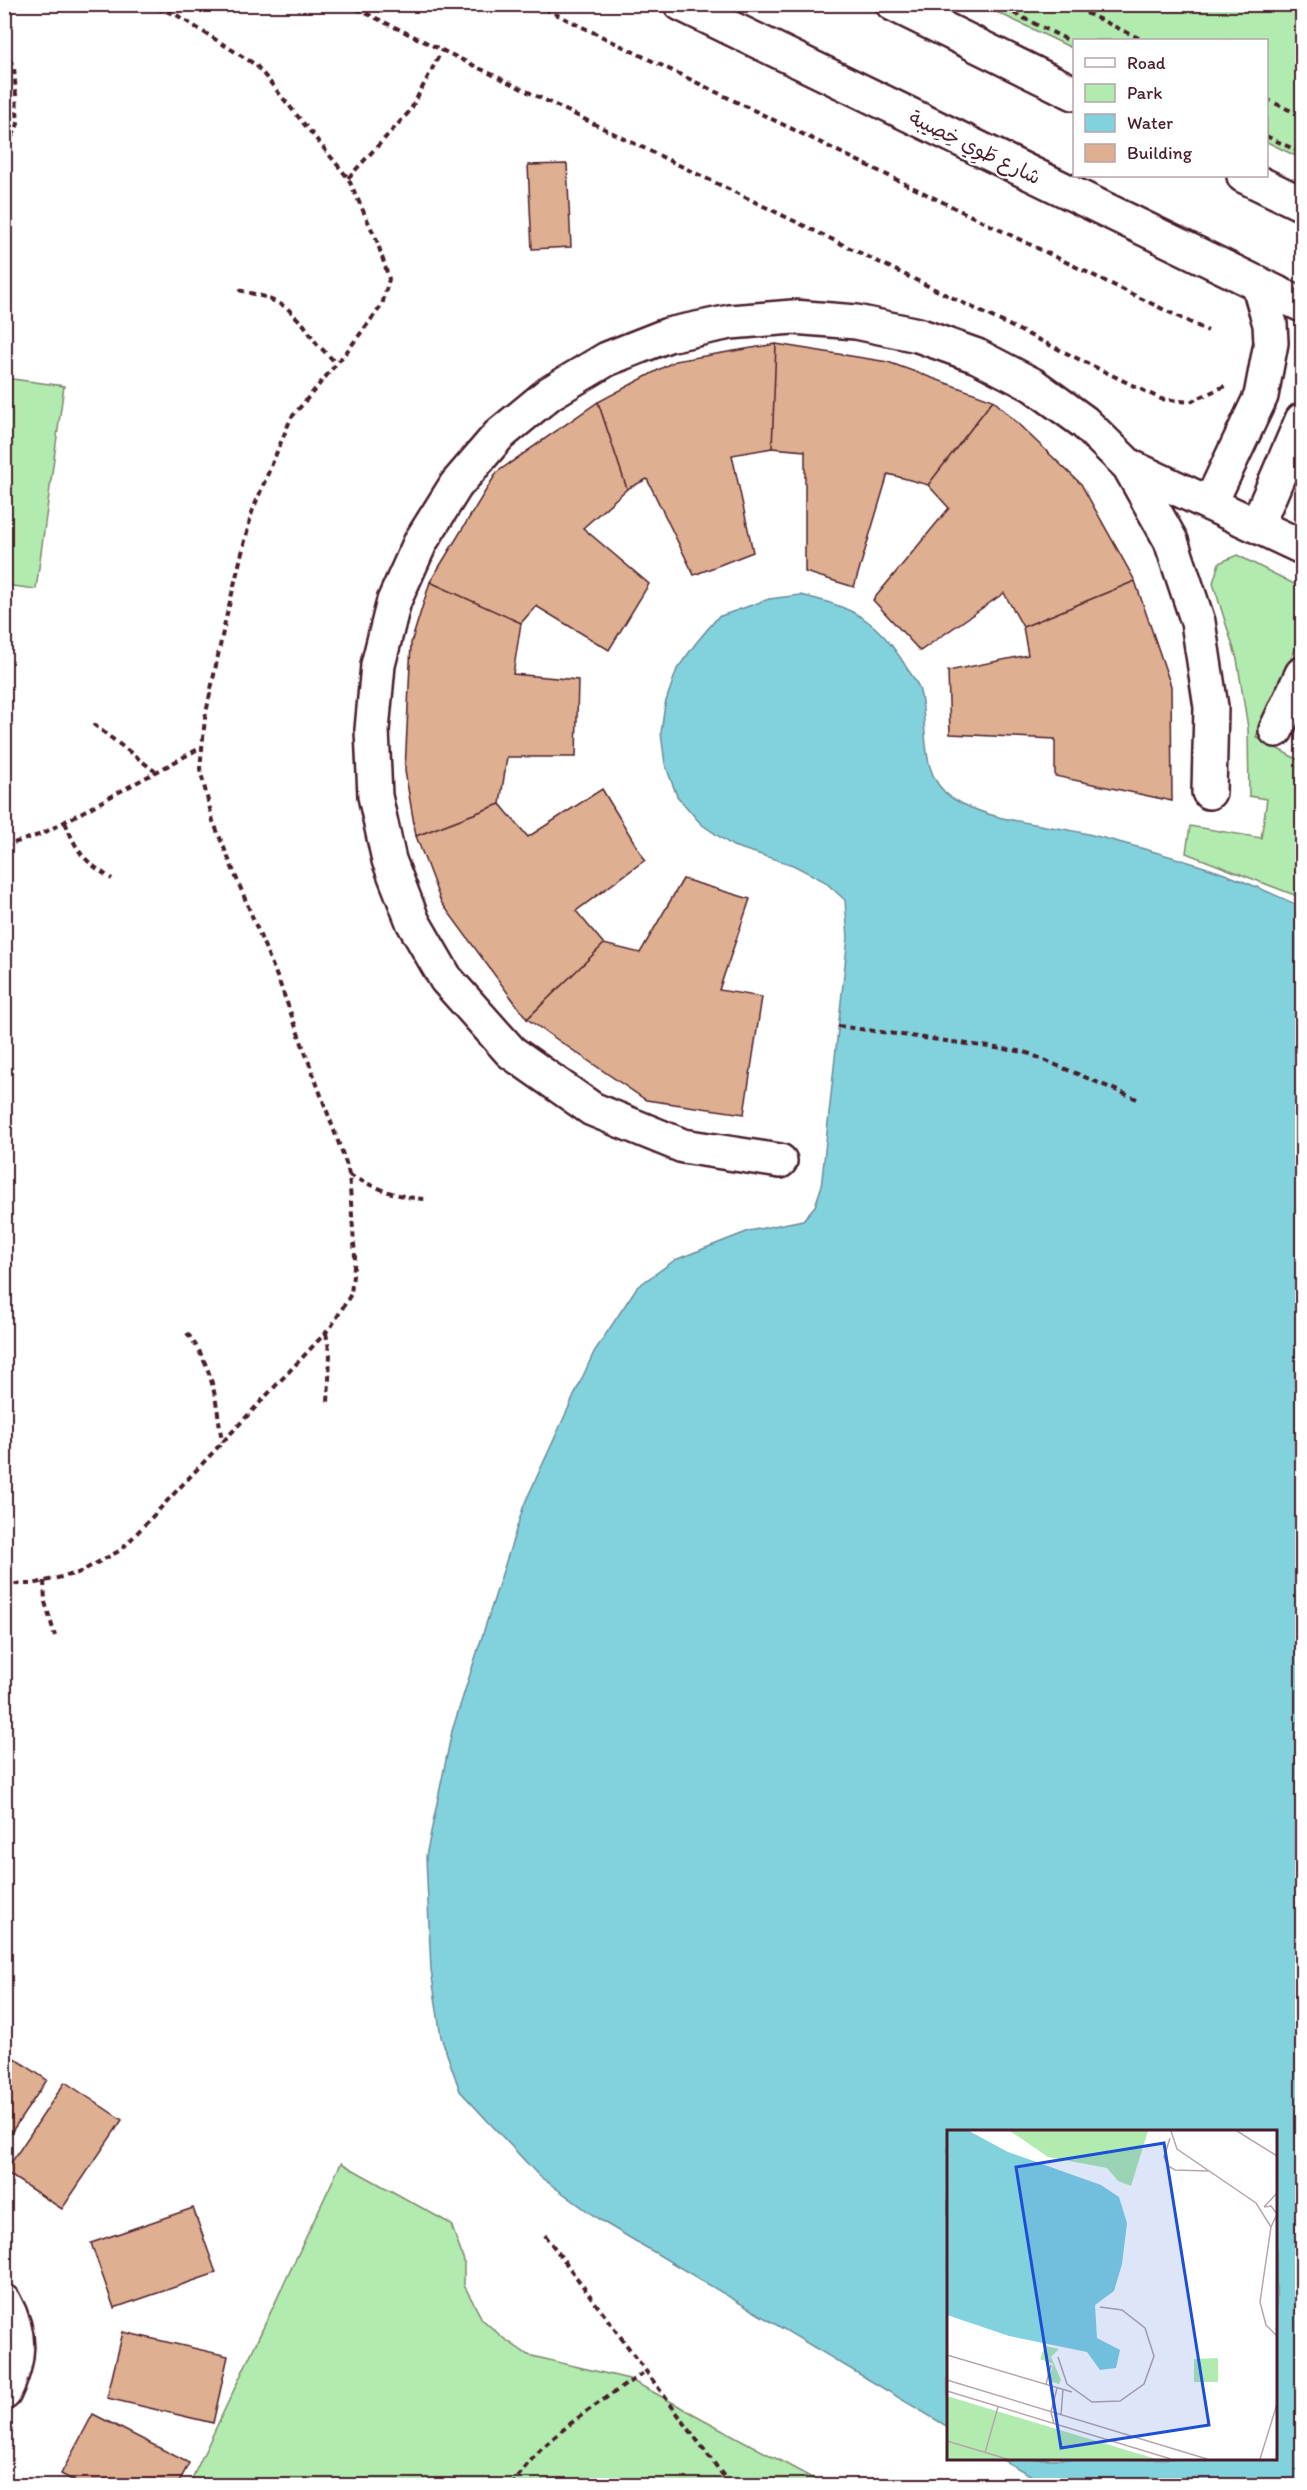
<svg xmlns="http://www.w3.org/2000/svg" width="1307" height="2490" font-family="Itim,'Playpen Sans Arabic',sans-serif">
<style>
.green{fill:#b1ebaf;stroke:#7e856d;stroke-width:1.5}
.water{fill:#82d2de;stroke:#6c8a96;stroke-width:1.5}
.building{fill:#deaf90;stroke:#4a1f2b;stroke-width:1.5}
.lines{fill:none;stroke-linecap:round;stroke-linejoin:round}
.minor-casing{stroke:#4a1f2b;stroke-width:38}
.path{stroke:#4a1f2b;stroke-width:4;stroke-dasharray:6 4.5;stroke-linecap:butt}
.minor{stroke:#fff;stroke-width:33}
.labels{text-anchor:middle;stroke-width:4.5;stroke-linejoin:round;paint-order:stroke}
.street-label{font-size:20px;fill:#4a1f2b;stroke:#fff}
.inset-road{fill:none;stroke:#b7a5aa;stroke-width:1.5}
.view{fill:#1d4ed8;fill-opacity:0.15;stroke:#1d4ed8;stroke-width:3}
.inset-edge{fill:none;stroke:#4a1f2b;stroke-width:3}
</style>
<rect width="100%" height="100%" fill="#fff"/>
<filter id="ink" filterUnits="userSpaceOnUse"><feTurbulence type="fractalNoise" baseFrequency=".0167" numOctaves="2"/><feDisplacementMap in="SourceGraphic" scale="12" xChannelSelector="R" yChannelSelector="G"/><feConvolveMatrix kernelMatrix="1 2 1 2 8 2 1 2 1" color-interpolation-filters="sRGB"/></filter>
<g filter="url(#ink)">
<path class="green" d="M 982,5 L 1302,5 L 1302,159 L 1267,142 L 1266,40 L 1074,40 L 1074,49 Z
M 5,378 L 64,386 L 36,589 L 5,585 Z
M 1237,555 L 1302,588 L 1302,634 L 1256,737 L 1302,762 L 1302,898 L 1186,853 L 1190,826 L 1261,838 L 1267,799 L 1249,796 L 1248,728 L 1237,659 L 1213,583 L 1219,563 Z
M 341,2163 L 451,2224 L 464,2261 L 464,2285 L 482,2319 L 502,2337 L 528,2355 L 629,2379 L 825,2485 L 189,2485 Z"/>
<path class="water" d="M 800,595 C 851,606 877,619 905,665 C 909,672 916,680 919,688 C 930,723 916,774 952,798 C 992,823 1043,823 1088,834 C 1131,845 1176,857 1219,872 C 1247,882 1275,895 1302,907 L 1302,2485 L 1048,2485 L 1001,2459 L 1276,2458 L 1276,2132 L 948,2132 L 948,2427 L 600,2220 L 539,2176 L 460,2091 L 441,2037 L 431,1970 L 426,1856 L 452,1731 L 524,1505 L 594,1352 L 637,1287 L 675,1260 L 749,1231 L 803,1220 L 815,1206 L 821,1188 L 848,937 L 845,900 L 824,881 L 793,865 L 733,846 L 701,824 L 677,796 L 665,764 L 661,733 L 665,704 L 677,669 L 696,643 L 718,617 L 769,599 Z"/>
<path class="building" d="M 567,164 L 571,247 L 532,249 L 528,165 Z
M 776,344 L 888,362 L 993,400 L 928,485 L 888,474 L 854,587 L 805,572 L 805,451 L 772,448 Z
M 776,344 L 772,448 L 732,455 L 753,552 L 694,575 L 647,479 L 627,489 L 598,402 L 675,361 Z
M 993,400 L 1081,484 L 1135,581 L 1023,627 L 1004,593 L 920,651 L 873,600 L 949,508 L 928,485 Z
M 598,402 L 627,489 L 583,528 L 649,584 L 609,650 L 536,606 L 521,623 L 430,582 L 497,472 Z
M 1135,581 L 1171,686 L 1172,801 L 1055,776 L 1055,739 L 950,734 L 948,671 L 1028,655 L 1023,627 Z
M 430,582 L 521,623 L 513,674 L 578,680 L 576,757 L 507,757 L 500,804 L 416,836 L 405,771 L 411,643 Z
M 602,789 L 645,860 L 576,911 L 604,944 L 527,1019 L 441,902 L 416,836 L 500,804 L 528,837 Z
M 683,879 L 750,899 L 719,990 L 762,997 L 744,1114 L 646,1100 L 527,1019 L 604,944 L 640,953 Z
M 4,2051 L 47,2080 L 4,2143 Z
M 65,2082 L 122,2120 L 62,2209 L 5,2172 Z
M 193,2208 L 216,2273 L 114,2308 L 91,2243 Z
M 123,2332 L 228,2356 L 213,2423 L 107,2398 Z
M 93,2414 L 189,2463 L 177,2486 L 83,2486 L 61,2474 Z"/>
<g class="lines">
<defs>
<path id="minor" d="M 681,4 L 1302,305
M 893,4 L 1074,93
M 1244,176 L 1302,204
M 1129,466 L 1302,547
M 1210,504 L 1261,396 L 1271,343 L 1270,324 L 1258,283
M 1257,525 L 1302,420
M 1276,730 L 1302,674
M 780,1161 L 683,1146 L 592,1109 L 511,1052 L 446,979 L 413,922 L 389,860 L 375,796 L 372,730 L 378,665 L 394,601 L 421,541 L 456,485 L 499,435 L 550,393 L 607,359 L 668,335 L 730,322 L 793,317 L 856,322 L 918,335 L 977,356 L 1033,385 L 1084,422 L 1129,466 L 1171,541 L 1198,622 L 1211,707 L 1209,792
M 4,2302 C 22,2334 20,2361 4,2393"/>
</defs>
<use href="#minor" class="minor-casing"/>
<path class="path" d="M 347,4 L 1161,399 L 1190,402 L 1225,386
M 535,4 L 1208,331
M 995,4 L 1074,43
M 1067,4 L 1143,40
M 4,51 L 14,67 L 18,124 L 4,155
M 1266,99 L 1302,116
M 1266,136 L 1302,153
M 348,178 L 410,111 L 442,50
M 239,290 L 265,297 L 286,307 L 304,325 L 317,344 L 336,363
M 93,724 L 156,772
M 65,822 C 78,854 83,860 112,879
M 4,846 L 42,834 L 202,747
M 838,1026 L 1025,1052 L 1137,1099
M 349,1175 C 374,1187 398,1198 426,1199
M 187,1333 C 214,1367 216,1401 222,1442
M 326,1333 L 330,1354 L 328,1404
M 44,1581 L 45,1602 L 55,1636
M 4,1584 L 33,1584 L 78,1573 L 121,1550 L 331,1327 L 351,1294 L 355,1257 L 349,1174 L 346,1163 L 280,984 L 213,821 L 200,769 L 205,718 L 225,622 L 252,512 L 291,418 L 348,350 L 382,305 L 389,279 L 377,241 L 348,178 L 256,65 L 175,14 L 141,4
M 545,2235 L 731,2486
M 512,2486 C 541,2437 601,2402 646,2371"/>
<use href="#minor" class="minor"/>
</g>
</g>
<g class="labels">
<g class="street-label">
<text transform="translate(975 147) rotate(26)" y="7">شارع طَوِي خِصِيبة</text>
</g>
</g>
<g transform="translate(947 2130)">
<rect width="330" height="330" fill="#fff"/>
<path d="M 63,1 L 201,1 L 184,56 L 171,51 L 160,38 L 101,27 ZM 98,216 L 112,219 L 104,227 L 114,250 L 112,254 L 102,251 L 106,234 L 93,229 ZM 271,228 L 271,252 L 247,252 L 247,229 ZM 0,266 L 209,329 L 0,329 Z" fill="#b1ebaf"/>
<path d="M 0,1 L 22,1 L 61,22 L 154,55 L 172,67 L 180,93 L 175,134 L 167,161 L 148,175 L 150,208 L 173,220 L 169,238 L 153,240 L 140,222 L 62,206 L 0,185 Z" fill="#82d2de"/>
<path class="inset-road" d="M 224,1 L 230,19 L 309,73 L 324,97M 290,1 L 330,26M 223,8 L 217,27 L 221,36 L 228,40 L 262,41M 317,77 L 324,76 L 330,84 L 324,97 L 313,172 L 319,195 L 330,206M 317,77 L 330,63M 0,225 L 125,262M 111,227 L 120,254 L 145,272 L 173,271 L 197,254 L 207,226 L 198,198 L 175,180 L 153,177M 0,250 L 260,329M 99,254 L 104,235M 0,261 L 224,329M 114,285 L 116,259M 107,294 L 104,282 L 110,258M 0,311 L 60,329M 38,323 L 51,277M 313,329 L 330,274"/>
<path class="view" d="M 217,13 L 262,295 L 114,318 L 69,37 Z"/>
<rect width="330" height="330" class="inset-edge"/>
</g>
<rect width="1307" height="2490" fill="none" stroke="#fff" stroke-width="24"/>
<rect x="12" y="12" width="1283" height="2466" fill="none" stroke="#4a1f2b" stroke-width="2" filter="url(#ink)"/>
<rect x="1073" y="39" width="195" height="138" fill="#ffffff" stroke="#b7a5aa" stroke-width="1.5"/>
<rect x="1085" y="58" width="30" height="9" fill="#ffffff" stroke="#b7a5aa" stroke-width="1.5"/>
<text x="1127" y="69" font-size="18" fill="#4a1f2b">Road</text>
<rect x="1085" y="84" width="30" height="18" fill="#b1ebaf" stroke="#b7a5aa" stroke-width="1.5"/>
<text x="1127" y="99" font-size="18" fill="#4a1f2b">Park</text>
<rect x="1085" y="114" width="30" height="18" fill="#82d2de" stroke="#b7a5aa" stroke-width="1.5"/>
<text x="1127" y="129" font-size="18" fill="#4a1f2b">Water</text>
<rect x="1085" y="144" width="30" height="18" fill="#deaf90" stroke="#b7a5aa" stroke-width="1.5"/>
<text x="1127" y="159" font-size="18" fill="#4a1f2b">Building</text>
</svg>
